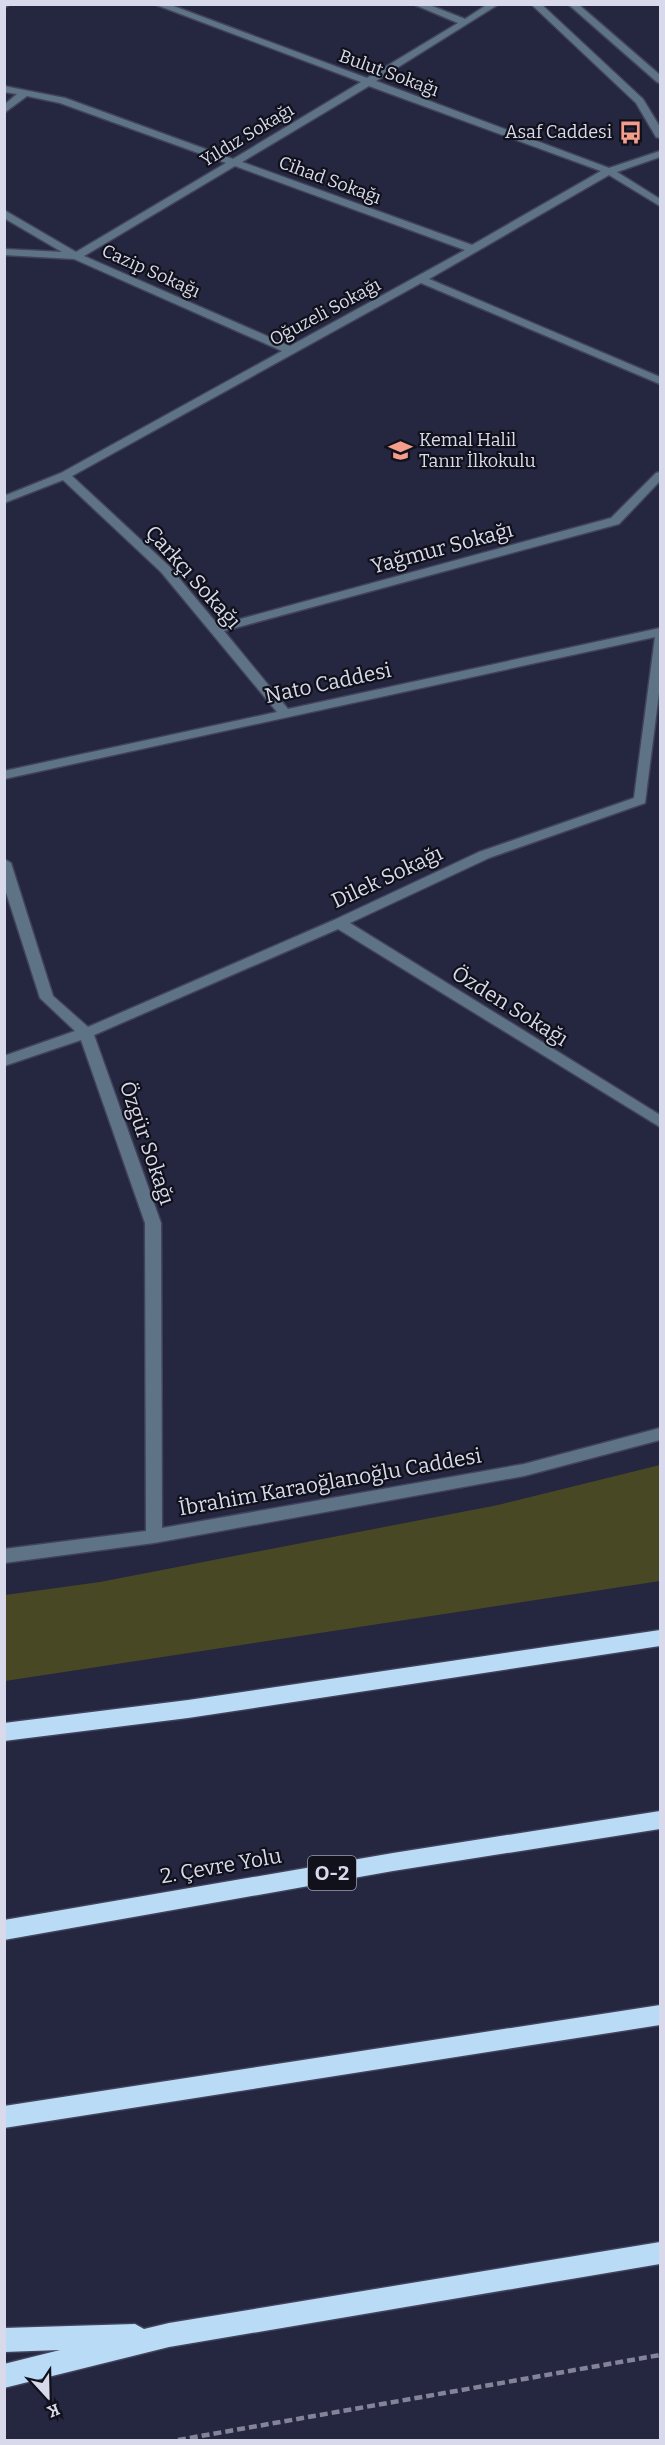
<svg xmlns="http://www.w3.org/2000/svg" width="665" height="2445" font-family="Bitter,serif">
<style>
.green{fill:#484924}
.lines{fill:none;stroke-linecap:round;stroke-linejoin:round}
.minor-casing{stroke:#42435b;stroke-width:3}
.highway-casing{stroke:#42435b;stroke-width:3}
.path{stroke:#838499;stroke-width:4.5;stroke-dasharray:8 4;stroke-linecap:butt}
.minor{fill:#5e7486;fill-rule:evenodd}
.highway{fill:#b9dbf6;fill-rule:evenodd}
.labels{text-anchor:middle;stroke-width:4.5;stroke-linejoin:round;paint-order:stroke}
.far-street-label{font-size:18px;fill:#d8daeb;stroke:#10111b}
.far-poi-label{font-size:18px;fill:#d8daeb;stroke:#10111b;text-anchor:end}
.shield{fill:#10111b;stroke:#9c9ead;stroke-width:1.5}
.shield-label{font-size:20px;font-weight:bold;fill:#d8daeb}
.street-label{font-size:21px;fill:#d8daeb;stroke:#10111b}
</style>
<rect width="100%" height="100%" fill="#25263f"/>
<path class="green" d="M 660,1465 L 660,1581 L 5,1681 L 5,1595 L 100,1582 L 498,1505 Z"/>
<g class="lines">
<defs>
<path id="minor" d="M 4,4 L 10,4 L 4,8 Z
M 154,4 L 168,4 L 367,78 L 458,23 L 413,4 L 427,4 L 465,19 L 488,4 L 499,4 L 376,81 L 609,168 L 660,151 L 660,157 L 617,172 L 660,199 L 660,206 L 609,175 L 429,279 L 660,377 L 660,384 L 421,283 L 72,476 L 169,566 L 218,625 L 611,518 L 656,473 L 660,472 L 660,481 L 619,524 L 224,631 L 288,709 L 660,628 L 660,685 L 645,803 L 489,858 L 350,923 L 660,1115 L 660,1127 L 338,929 L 94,1035 L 161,1223 L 162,1528 L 524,1464 L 660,1428 L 660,1440 L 524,1476 L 154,1543 L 4,1563 L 4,1549 L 146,1531 L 145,1223 L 81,1040 L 4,1066 L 4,1056 L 75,1031 L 40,998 L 4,886 L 4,859 L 11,863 L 53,996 L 88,1027 L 334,920 L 479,852 L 634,798 L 655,637 L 4,779 L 4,771 L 277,712 L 161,572 L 63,480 L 4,503 L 4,496 L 61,473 L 282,351 L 74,259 L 4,255 L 4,249 L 62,252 L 4,218 L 4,210 L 76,252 L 226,163 L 60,103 L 27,96 L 4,113 L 4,105 L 17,94 L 4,92 L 4,86 L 65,98 L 233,159 L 361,82 ZM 369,86 L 601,171 L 472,245 L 242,162 ZM 235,166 L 465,250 L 290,346 L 84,256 Z
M 531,4 L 541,4 L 643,99 L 660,127 L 660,138 L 656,137 L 636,103 Z
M 568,4 L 578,4 L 660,75 L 660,83 L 657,82 Z"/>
<path id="highway" d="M 660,1630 L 660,1646 L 188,1718 L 4,1741 L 4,1723 L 188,1700 Z
M 660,1811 L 660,1829 L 393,1871 L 4,1940 L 4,1920 L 393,1853 Z
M 660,2005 L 660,2025 L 4,2128 L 4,2106 Z
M 660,2242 L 660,2264 L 169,2347 L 4,2388 L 4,2364 L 60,2350 L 4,2352 L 4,2328 L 135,2324 L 144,2329 L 169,2323 Z"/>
</defs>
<use href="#minor" class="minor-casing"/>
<use href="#highway" class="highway-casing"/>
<path class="path" d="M 178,2440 L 660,2355"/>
<use href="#minor" class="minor"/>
<use href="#highway" class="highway"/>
</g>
<defs>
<symbol id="bus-bare" viewBox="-9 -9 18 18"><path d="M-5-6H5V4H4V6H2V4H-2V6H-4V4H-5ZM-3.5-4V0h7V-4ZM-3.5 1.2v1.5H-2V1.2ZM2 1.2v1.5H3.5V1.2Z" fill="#f49d8c" stroke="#10111b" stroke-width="2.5" paint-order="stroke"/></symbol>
<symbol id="school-bare" viewBox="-9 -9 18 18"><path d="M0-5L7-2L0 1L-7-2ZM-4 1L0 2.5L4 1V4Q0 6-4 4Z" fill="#f49d8c" stroke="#10111b" stroke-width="2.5" paint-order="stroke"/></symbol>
</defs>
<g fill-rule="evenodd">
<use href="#bus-bare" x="614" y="116" width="33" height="33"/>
<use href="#school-bare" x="384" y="434" width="33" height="33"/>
</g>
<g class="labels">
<g class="far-street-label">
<text transform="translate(389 73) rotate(20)" y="6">Bulut Sokağı</text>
<text transform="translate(247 135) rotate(-31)" y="6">Yıldız Sokağı</text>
<text transform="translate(330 180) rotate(20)" y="6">Cihad Sokağı</text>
<text transform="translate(151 271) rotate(24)" y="6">Cazip Sokağı</text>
<text transform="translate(325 312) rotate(-28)" y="6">Oğuzeli Sokağı</text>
</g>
<g class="far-poi-label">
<text x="612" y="138">Asaf Caddesi</text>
<text x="419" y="446" text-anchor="start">Kemal Halil<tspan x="419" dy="21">Tanır İlkokulu</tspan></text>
</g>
<rect class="shield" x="308" y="1856" width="48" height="34" rx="4.5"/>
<g class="shield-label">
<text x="332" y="1880">O-2</text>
</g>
<g class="street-label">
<text transform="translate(442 548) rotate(-15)" y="7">Yağmur Sokağı</text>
<text transform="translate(193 577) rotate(48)" y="7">Çarkçı Sokağı</text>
<text transform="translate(328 683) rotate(-12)" y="7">Nato Caddesi</text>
<text transform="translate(387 877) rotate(-25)" y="7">Dilek Sokağı</text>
<text transform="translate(510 1006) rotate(32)" y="7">Özden Sokağı</text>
<text transform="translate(147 1143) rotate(71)" y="7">Özgür Sokağı</text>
<text transform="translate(330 1482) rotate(-10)" y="7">İbrahim Karaoğlanoğlu Caddesi</text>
<text transform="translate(221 1866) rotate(-10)" y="7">2. Çevre Yolu</text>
</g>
</g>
<rect width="665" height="2445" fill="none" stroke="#d8daeb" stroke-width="12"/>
<g transform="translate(48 2397) rotate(158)" stroke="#10111b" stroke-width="4.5" paint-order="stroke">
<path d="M0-4.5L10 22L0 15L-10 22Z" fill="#d8daeb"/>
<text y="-9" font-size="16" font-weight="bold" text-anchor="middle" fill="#d8daeb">K</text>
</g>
</svg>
